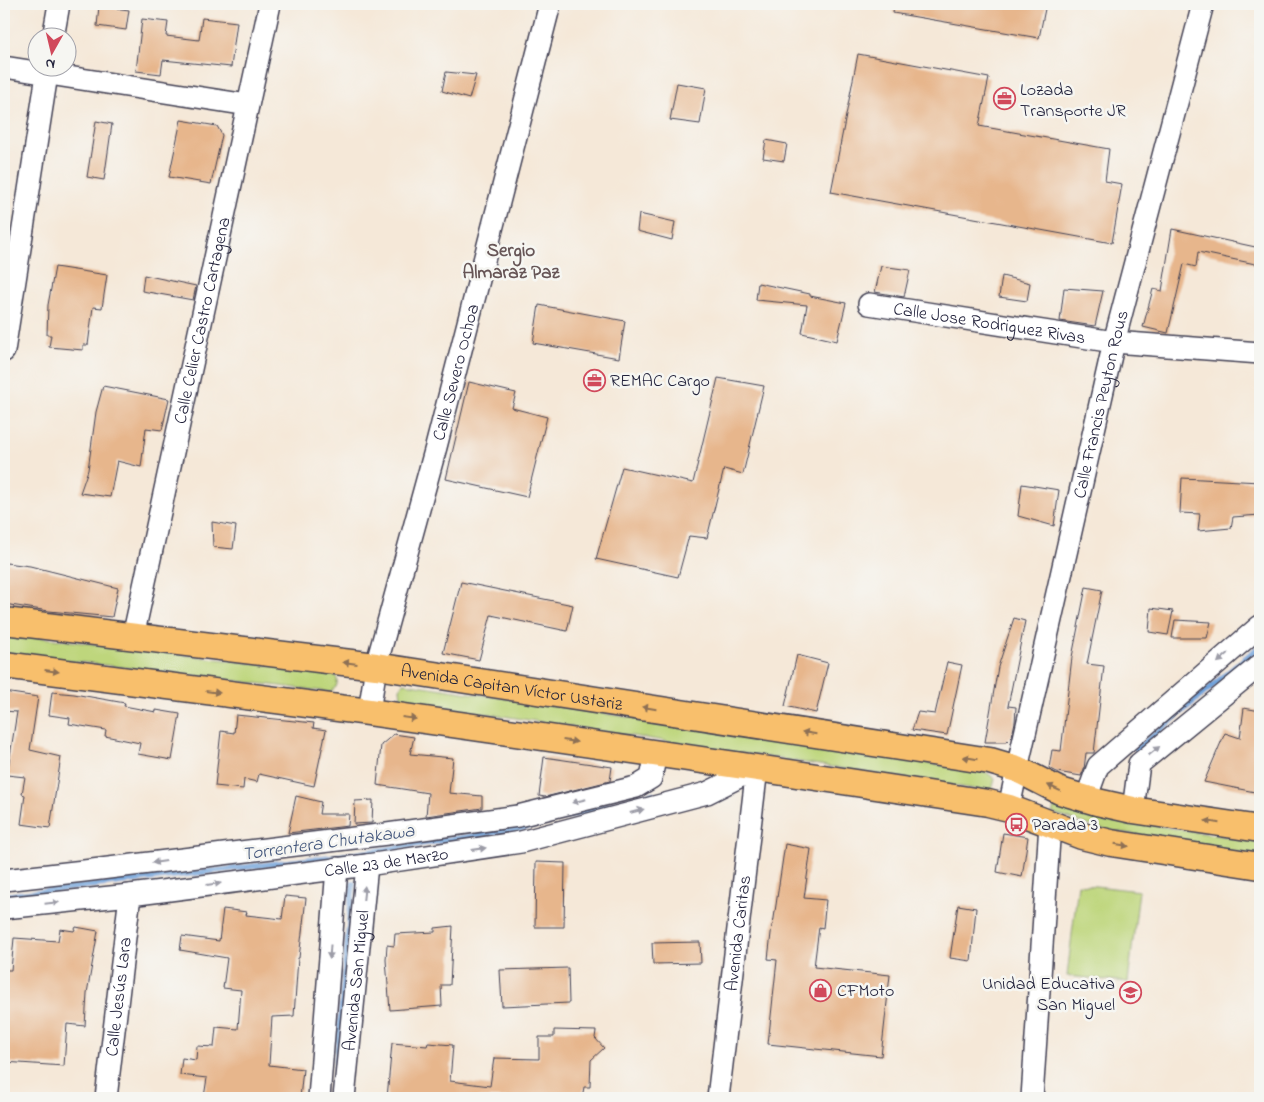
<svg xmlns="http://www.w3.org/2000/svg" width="1264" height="1102" font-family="'Indie Flower',sans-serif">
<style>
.green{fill:#bed67b;stroke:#707c5b}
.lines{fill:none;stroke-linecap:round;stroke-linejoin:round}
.stream{stroke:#70a2db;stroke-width:6}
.building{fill:#e7b68c}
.minor-casing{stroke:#424053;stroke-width:24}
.major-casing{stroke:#424053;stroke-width:29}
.minor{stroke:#fff;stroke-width:21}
.major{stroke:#f8bf6c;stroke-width:26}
.oneway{fill:#9c9ca7}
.oneway2{fill:#8d7054}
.labels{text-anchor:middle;stroke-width:5;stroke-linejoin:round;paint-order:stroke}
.poi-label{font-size:18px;fill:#22223b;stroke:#f6f6f2;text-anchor:start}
.street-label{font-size:18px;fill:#22223b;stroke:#f6f6f2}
.neighbourhood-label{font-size:19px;font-weight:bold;fill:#675657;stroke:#f6f6f2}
.water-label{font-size:19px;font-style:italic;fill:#41557b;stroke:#f6f6f2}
</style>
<rect width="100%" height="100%" fill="#f6f6f2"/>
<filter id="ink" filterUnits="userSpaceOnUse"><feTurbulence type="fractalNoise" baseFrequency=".02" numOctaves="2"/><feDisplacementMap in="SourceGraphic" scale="10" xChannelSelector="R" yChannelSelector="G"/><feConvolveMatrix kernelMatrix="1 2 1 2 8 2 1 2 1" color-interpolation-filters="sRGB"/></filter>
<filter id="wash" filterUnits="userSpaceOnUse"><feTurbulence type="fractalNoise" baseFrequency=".0096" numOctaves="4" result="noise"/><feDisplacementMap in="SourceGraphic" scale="20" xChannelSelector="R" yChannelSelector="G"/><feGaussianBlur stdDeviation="1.12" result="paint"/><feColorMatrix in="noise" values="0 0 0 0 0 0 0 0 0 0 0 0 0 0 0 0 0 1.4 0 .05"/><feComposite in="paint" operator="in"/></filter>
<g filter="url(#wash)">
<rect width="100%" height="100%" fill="#f5e8d8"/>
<path class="green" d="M 4,633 L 332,673 C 338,677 338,681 336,687 L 330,692 L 4,653 Z
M 404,683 L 986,772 L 995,779 L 992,790 L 981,790 L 406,701 L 401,698 L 400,688 Z
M 1057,801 L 1138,823 L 1260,842 L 1260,856 L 1097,828 L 1052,813 Z
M 1078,884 L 1139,891 L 1128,982 L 1067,976 Z"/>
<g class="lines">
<path class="stream" d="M 1137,749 L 1260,646
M 4,896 L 356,854 L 523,828 L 653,794
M 333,1098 L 353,883"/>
</g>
<g id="blocks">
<path class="building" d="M 894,4 L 1046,4 L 1039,38 L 893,13 Z
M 99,6 L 129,10 L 126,30 L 97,26 Z
M 202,18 L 237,22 L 231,67 L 163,60 L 161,74 L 136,71 L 142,19 L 168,22 L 166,36 L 199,40 Z
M 858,54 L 989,78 L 979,126 L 1109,149 L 1105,181 L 1122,184 L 1112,243 L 831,192 Z
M 446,72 L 476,75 L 469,99 L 442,91 Z
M 677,83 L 706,88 L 700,124 L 670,120 Z
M 181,120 L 217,126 L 222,135 L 211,184 L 169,177 Z
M 96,121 L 112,124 L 104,180 L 87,177 Z
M 766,140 L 787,144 L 784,161 L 763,158 Z
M 639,214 L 675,222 L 672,240 L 637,231 Z
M 1172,229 L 1260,248 L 1260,265 L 1198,252 L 1196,267 L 1184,264 L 1168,333 L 1143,327 L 1153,289 L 1162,291 Z
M 881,266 L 910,270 L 904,297 L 875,292 Z
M 55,267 L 107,275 L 102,308 L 93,307 L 88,345 L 83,345 L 83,350 L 49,347 L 51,335 L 47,335 L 48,305 Z
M 144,275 L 196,286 L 193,300 L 142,291 Z
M 1002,276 L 1030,283 L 1027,301 L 999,297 Z
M 758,283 L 810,294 L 810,296 L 846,303 L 837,341 L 802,333 L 807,305 L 756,300 Z
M 1064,288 L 1103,291 L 1095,326 L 1060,321 Z
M 539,305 L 625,321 L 619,358 L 533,343 Z
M 718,378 L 764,386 L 743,474 L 724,469 L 707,538 L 689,536 L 678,577 L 596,559 L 622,467 L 693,483 Z
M 469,382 L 516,393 L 512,408 L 547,417 L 527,497 L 446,479 Z
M 103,386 L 169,399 L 162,430 L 146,428 L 141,467 L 117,461 L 110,497 L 80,493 L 88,470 L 96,412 Z
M 1182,478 L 1260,482 L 1260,515 L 1233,517 L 1231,528 L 1198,531 L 1200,514 L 1180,513 Z
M 1022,484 L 1059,490 L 1054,526 L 1018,516 Z
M 212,522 L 236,526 L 233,549 L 213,547 Z
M 6,563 L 30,566 L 118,588 L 112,617 L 49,611 L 4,604 L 4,572 Z
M 461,582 L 573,605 L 567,631 L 491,615 L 479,660 L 443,653 Z
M 1086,587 L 1102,590 L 1087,664 L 1104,666 L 1094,753 L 1086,753 L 1084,769 L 1081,776 L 1057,772 L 1049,768 L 1052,750 L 1061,751 L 1072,657 Z
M 1151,608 L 1173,611 L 1168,635 L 1149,632 Z
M 1014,618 L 1025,621 L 1008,706 L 1016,707 L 1015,722 L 1012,736 L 1006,742 L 985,742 L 998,667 Z
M 1175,620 L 1211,622 L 1207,638 L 1172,638 Z
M 797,655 L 828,663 L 816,713 L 785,706 Z
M 947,662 L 962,665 L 947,735 L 912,730 L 918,712 L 935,714 Z
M 4,692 L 38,697 L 30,750 L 61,757 L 50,828 L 21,824 L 25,795 L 22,794 L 25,777 L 7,775 L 17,712 L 4,711 Z
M 52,692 L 74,694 L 125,703 L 124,706 L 156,712 L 156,710 L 180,714 L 172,760 L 138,754 L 140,743 L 105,736 L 106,730 L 69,724 L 70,718 L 49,715 Z
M 1244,708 L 1260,711 L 1258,737 L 1260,737 L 1260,793 L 1204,782 L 1225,733 L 1240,738 Z
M 236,715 L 314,723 L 313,728 L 326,730 L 314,786 L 259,774 L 257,782 L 244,779 L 243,789 L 215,786 L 221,731 L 234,733 Z
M 394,734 L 414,737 L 410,754 L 453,758 L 449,793 L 482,796 L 482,808 L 426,816 L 428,793 L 377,785 L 381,745 Z
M 544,757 L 612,767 L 610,781 L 545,797 L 539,796 Z
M 296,796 L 321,802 L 319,814 L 349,814 L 348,826 L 288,833 Z
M 373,800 L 372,823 L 354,824 L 355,801 Z
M 1003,833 L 1028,837 L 1022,877 L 997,872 Z
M 785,844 L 811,849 L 804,898 L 826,900 L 823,928 L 819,927 L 814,967 L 890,975 L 881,1056 L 768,1044 L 777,960 L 768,959 L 772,925 L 773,925 Z
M 536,862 L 565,863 L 564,927 L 535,927 Z
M 285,896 L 306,898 L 299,958 L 298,958 L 294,1016 L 272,1017 L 269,1065 L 303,1069 L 300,1098 L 213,1098 L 204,1097 L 207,1078 L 180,1075 L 182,1058 L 196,1060 L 197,1046 L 214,1047 L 216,1027 L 238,1029 L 241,990 L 223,988 L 227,958 L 180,950 L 182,936 L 219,941 L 223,909 L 247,912 L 246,915 L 282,919 Z
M 958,905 L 976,908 L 971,961 L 950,958 Z
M 453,926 L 450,985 L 441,985 L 442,1006 L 390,1010 L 386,960 L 387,945 L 394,946 L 395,934 L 435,932 L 435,928 Z
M 76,927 L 98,931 L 87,993 L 85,1026 L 67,1024 L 64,1066 L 4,1062 L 4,970 L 11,970 L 14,938 L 58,941 L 60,929 L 74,931 Z
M 700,942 L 701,963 L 653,964 L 652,943 Z
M 568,968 L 569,1003 L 502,1006 L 500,970 Z
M 554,1030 L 596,1031 L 595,1038 L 604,1048 L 591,1060 L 590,1087 L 584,1087 L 582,1098 L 387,1098 L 392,1043 L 427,1046 L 428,1043 L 453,1045 L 450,1081 L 490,1086 L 494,1058 L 539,1059 L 539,1037 L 554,1037 Z"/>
</g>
</g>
<g filter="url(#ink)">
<use href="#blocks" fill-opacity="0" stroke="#424053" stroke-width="1"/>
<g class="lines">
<defs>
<g id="minor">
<path d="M 53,38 L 59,4"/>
<path d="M 4,67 L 248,105"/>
<path id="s1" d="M 869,304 L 1114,342 L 1260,353"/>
<path d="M 4,351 L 48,68"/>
<path id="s2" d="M 133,637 L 270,4"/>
<path id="s3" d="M 369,712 L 376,666 L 436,447 L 550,4"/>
<path d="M 1086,799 L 1098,766 L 1260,626"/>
<path id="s4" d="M 1009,808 L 1017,769 L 1114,342 L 1203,4"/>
<path d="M 1133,810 L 1139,764 L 1260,665"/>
<path d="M 4,880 L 84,871 L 387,834 L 518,816 L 636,787 L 651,778 L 656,754"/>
<path id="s5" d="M 4,908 L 130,895 L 367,865 L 521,842 L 707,793 L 757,768"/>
<path id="s6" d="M 106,1098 L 130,895"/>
<path d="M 319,1098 L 337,868"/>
<path id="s7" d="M 344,1098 L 367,865"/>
<path id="s8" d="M 718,1098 L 757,768"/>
<path d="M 1032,1098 L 1050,824"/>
</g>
<g id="major">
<path id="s9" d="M 4,621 L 376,666 L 990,761 L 1017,769 L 1060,791 L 1097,802 L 1133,810 L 1260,829"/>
<path d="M 4,665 L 369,712 L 757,768 L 988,803 L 1009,808 L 1082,836 L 1111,843 L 1260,866"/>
</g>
</defs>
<use href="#minor" class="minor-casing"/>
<use href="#major" class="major-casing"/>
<use href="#minor" class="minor"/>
<use href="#major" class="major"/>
</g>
<defs><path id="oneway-solid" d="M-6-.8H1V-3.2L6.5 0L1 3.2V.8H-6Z" transform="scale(1.25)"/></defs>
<g class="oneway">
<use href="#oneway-solid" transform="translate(1223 658) rotate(139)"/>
<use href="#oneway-solid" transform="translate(1154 751) rotate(-39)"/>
<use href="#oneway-solid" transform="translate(579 801) rotate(166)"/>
<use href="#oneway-solid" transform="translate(637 811) rotate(-15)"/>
<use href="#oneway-solid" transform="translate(479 849) rotate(-8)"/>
<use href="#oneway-solid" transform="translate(159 862) rotate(173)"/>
<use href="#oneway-solid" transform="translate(214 884) rotate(-7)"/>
<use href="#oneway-solid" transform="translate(364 893) rotate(-84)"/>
<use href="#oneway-solid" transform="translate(52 903) rotate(-6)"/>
<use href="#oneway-solid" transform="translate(330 952) rotate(94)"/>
</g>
<g class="oneway2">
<use href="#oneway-solid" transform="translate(350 663) rotate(-173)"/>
<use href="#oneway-solid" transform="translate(52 671) rotate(7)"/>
<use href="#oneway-solid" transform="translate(213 692) rotate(7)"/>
<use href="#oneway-solid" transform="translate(649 708) rotate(-171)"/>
<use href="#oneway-solid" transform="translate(409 718) rotate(8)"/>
<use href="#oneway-solid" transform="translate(809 733) rotate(-171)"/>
<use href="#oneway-solid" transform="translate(570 741) rotate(8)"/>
<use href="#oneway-solid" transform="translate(970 758) rotate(-171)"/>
<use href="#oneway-solid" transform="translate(1054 788) rotate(-155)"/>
<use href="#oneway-solid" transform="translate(1212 822) rotate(-171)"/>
<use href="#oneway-solid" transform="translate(1122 845) rotate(10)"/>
</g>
</g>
<defs>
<symbol id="office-ring" viewBox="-11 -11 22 22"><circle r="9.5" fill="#f6f6f2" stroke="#d1495b" stroke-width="1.5"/><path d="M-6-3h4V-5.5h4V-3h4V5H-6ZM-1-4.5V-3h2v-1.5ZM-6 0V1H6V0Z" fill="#d1495b"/></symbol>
<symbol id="bus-ring" viewBox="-11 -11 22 22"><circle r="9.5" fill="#f6f6f2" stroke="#d1495b" stroke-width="1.5"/><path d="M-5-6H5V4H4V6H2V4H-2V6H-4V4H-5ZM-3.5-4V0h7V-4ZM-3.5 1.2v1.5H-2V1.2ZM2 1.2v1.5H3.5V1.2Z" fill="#d1495b"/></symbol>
<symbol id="shop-ring" viewBox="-11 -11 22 22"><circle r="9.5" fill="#f6f6f2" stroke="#d1495b" stroke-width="1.5"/><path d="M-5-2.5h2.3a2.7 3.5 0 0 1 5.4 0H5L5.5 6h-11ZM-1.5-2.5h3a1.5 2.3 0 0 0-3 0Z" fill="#d1495b"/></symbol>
<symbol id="school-ring" viewBox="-11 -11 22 22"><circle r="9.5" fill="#f6f6f2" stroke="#d1495b" stroke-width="1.5"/><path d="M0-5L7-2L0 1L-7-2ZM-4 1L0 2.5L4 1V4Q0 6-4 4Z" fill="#d1495b"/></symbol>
</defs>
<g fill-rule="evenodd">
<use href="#office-ring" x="992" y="86" width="25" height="25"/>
<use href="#office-ring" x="582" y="368" width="25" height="25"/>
<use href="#bus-ring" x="1004" y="812" width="25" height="25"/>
<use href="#shop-ring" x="808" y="978" width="25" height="25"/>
<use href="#school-ring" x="1118" y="980" width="25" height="25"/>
</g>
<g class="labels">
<g class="poi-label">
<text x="1020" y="95">Lozada<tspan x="1020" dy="21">Transporte JR</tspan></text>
<text x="610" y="386">REMAC Cargo</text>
<text x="1032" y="830">Parada 3</text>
<text x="1115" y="989" text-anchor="end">Unidad Educativa<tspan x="1115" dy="21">San Miguel</tspan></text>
<text x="837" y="996">CFMoto</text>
</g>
<g class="street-label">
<text dy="6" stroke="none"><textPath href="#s2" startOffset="324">Calle Celier Castro Cartagena</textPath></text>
<text dy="6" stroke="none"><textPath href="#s1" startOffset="122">Calle Jose Rodriguez Rivas</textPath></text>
<text dy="6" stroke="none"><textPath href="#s3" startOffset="351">Calle Severo Ochoa</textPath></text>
<text dy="6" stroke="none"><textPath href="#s4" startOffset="414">Calle Francis Peyton Rous</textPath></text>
<text dy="6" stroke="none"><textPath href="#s9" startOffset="512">Avenida Capitan Víctor Ustariz</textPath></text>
<text dy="6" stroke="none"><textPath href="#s5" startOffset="385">Calle 23 de Marzo</textPath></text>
<text dy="6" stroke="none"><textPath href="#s8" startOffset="166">Avenida Caritas</textPath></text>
<text dy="6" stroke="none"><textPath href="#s7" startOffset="118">Avenida San Miguel</textPath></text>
<text dy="6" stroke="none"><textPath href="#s6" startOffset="102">Calle Jesús Lara</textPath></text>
</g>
<g class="neighbourhood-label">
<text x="511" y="256">Sergio<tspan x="511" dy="22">Almaraz Paz</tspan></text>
</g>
<g class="water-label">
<text transform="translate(328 841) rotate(-8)" y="7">Torrentera Chutakawa</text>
</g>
</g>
<rect width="1264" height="1102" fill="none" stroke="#f6f6f2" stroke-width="20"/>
<g transform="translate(52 52) rotate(188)"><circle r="24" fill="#f6f6f2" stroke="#a1a1a9"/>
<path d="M0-4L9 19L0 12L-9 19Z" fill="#d1495b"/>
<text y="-8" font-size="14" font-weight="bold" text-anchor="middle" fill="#22223b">N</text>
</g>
</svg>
